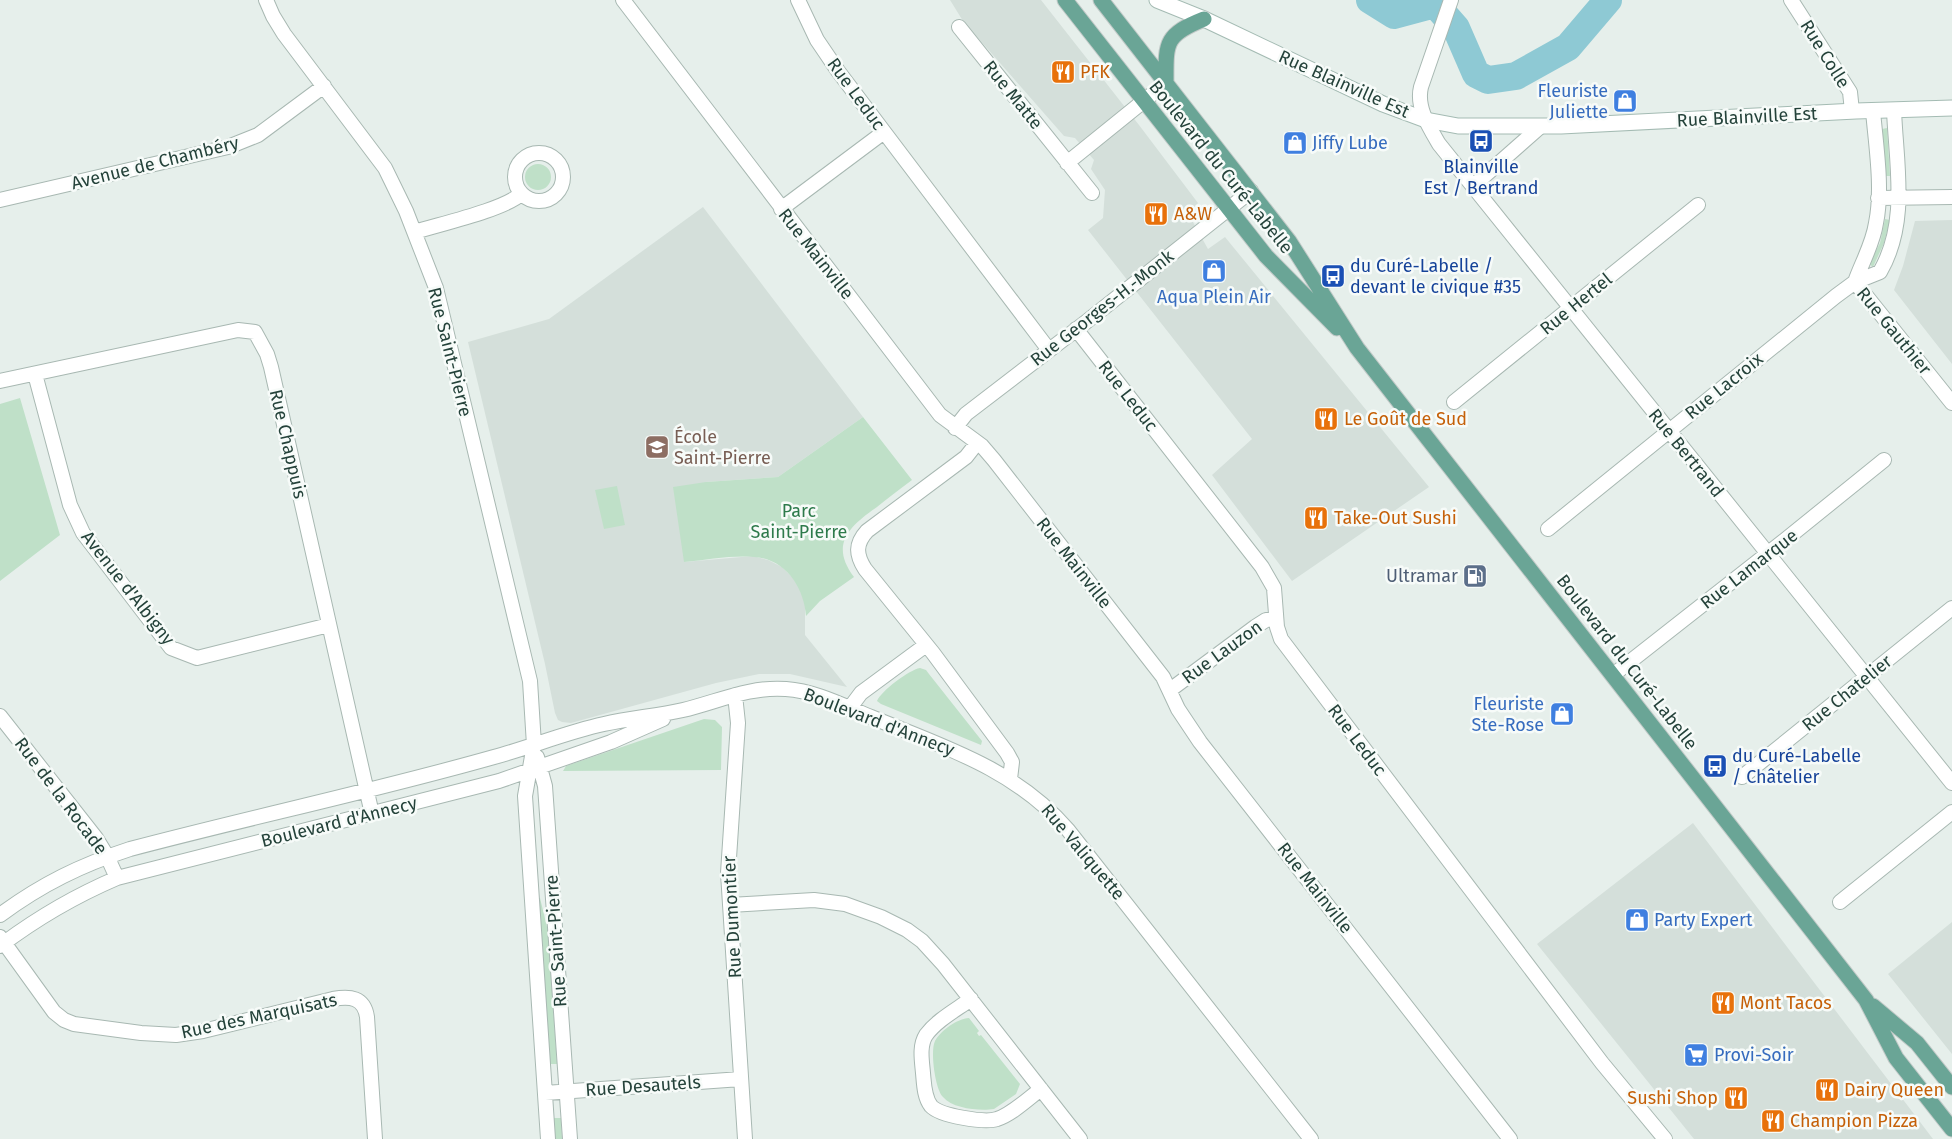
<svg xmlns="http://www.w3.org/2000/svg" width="1952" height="1139" font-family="'Fira Sans',sans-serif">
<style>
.built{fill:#d4dfda}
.green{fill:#bfe0c8}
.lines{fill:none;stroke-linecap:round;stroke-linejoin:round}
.river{stroke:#8ec9d4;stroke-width:28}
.street-casing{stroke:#a8b8b2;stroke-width:16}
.secondary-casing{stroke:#a4bbb3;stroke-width:17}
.primary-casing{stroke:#c2cac8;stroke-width:17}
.street{stroke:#fff;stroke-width:14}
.secondary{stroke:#fff;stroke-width:15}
.primary{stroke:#6aa596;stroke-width:15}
.labels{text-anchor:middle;stroke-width:5;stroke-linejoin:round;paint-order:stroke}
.street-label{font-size:18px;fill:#24423a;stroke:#f7fbf9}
.food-label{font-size:18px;fill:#c56008;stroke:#f7fbf9;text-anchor:start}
.shop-label{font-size:18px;fill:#366cbe;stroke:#f7fbf9;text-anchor:start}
.transit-label{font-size:18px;fill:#164399;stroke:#f7fbf9;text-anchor:start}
.education-label{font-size:18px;fill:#785e54;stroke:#f7fbf9;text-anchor:start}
.park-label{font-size:18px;fill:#2d7a4b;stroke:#f7fbf9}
.service-label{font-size:18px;fill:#4e5e75;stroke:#f7fbf9;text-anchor:end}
</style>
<rect width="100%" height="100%" fill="#e6efeb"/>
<path class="built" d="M 950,0 L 1041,0 L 1139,125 L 1198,203 L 1189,215 L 1208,249 L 1225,237 L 1429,487 L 1292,581 L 1212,475 L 1252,439 L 1088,230 L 1103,218 L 1105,190 L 1091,169 L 1094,160 L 1075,138 L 1064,136 L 963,21 Z
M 703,207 L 863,417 L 778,477 L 706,482 L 684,562 L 753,556 L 768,560 L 782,567 L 794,579 L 803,596 L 805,605 L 805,635 L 847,687 L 790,674 L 759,674 L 716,683 L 571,723 L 562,722 L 558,720 L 555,713 L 545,664 L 468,342 L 549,319 Z
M 1952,220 L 1952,364 L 1894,290 L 1903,266 L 1915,221 Z
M 1693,823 L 1933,1139 L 1694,1139 L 1537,944 Z
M 1952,922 L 1952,1054 L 1888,974 Z"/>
<path class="green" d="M 1887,128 L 1890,176 L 1885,176 L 1882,129 Z
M525 177a13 13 0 1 1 26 0a13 13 0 1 1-26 0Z
M 1885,219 L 1890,220 L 1884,243 L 1873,267 L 1869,264 L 1880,243 Z
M 20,398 L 60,535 L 0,581 L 0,404 Z
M 863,417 L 912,480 C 900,489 888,498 877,507 C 850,526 829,544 854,577 L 820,601 L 806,616 C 804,588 786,559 754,557 C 732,555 707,560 684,562 L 673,487 L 706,482 L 778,477 Z
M 617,486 L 625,525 L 604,529 L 595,490 Z
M 920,668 L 926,670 L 929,674 L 982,741 L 981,745 L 881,704 L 877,701 C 881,691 909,670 920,668 Z
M 704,719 L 715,720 L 722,727 L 721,770 L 563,771 L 566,766 Z
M 537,898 L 540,898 L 548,931 L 557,1064 L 548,1064 Z
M 969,1018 L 979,1031 L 977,1033 L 979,1036 L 981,1035 L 1020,1084 L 1016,1094 L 994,1109 C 980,1111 953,1109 943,1097 C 935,1089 930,1051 935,1041 C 941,1030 957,1019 969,1018 Z
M 552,1118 L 561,1118 L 562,1139 L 554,1139 Z"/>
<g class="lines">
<path class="river" d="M 1370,0 L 1394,15 L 1435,4 L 1456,28 L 1476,74 L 1488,80 L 1516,76 L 1568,47 L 1608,0"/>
<defs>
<path id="street" d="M 266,0 L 273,16 L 284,34 L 385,168 L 406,211 L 436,288 L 530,681 L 534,745 L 525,796 L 548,1139
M 623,0 L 940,415 L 982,446 L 994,460 L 1163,677 L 1178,709 L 1200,742 L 1510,1139
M 798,0 L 817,40 L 838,71 L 1049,350
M 1451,0 L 1421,87 C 1416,107 1429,127 1439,144 L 1952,783
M 1791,0 L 1850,92 L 1852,111
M 959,27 L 1092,193
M515 177a24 24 0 1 1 48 0a24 24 0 1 1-48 0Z
M 1067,163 L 1166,83
M 1473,186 L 1541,126
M 1878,198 L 1952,197
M 0,200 L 228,147 L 258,135 L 324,86
M 781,209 L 884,132
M 415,232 C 440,224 503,210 521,194
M 1855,282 C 1862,262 1873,244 1876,223 C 1883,189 1876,146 1873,111
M 1855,282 L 1952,403
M 1076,329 L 1262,567 L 1274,588 L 1277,627 L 1281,639 L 1602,1063 L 1665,1139
M 35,374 L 70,505 L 83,533 L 171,648 L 197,658 L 329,625
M 0,381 L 238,330 L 255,332 L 267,354 L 271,367 L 372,814
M 1454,402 L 1698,205
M 955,428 L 966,414 L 1086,322 L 1251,191
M 977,443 L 966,457 L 867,531 C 855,544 856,555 865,569 L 933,653 L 1007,753 L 1012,762 L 1010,779
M 1548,529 L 1836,296 L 1855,282 L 1880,272 C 1909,222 1896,164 1894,110
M 1613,675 L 1785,540 L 1884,460
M 1170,690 L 1255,627 L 1266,620 L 1276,618
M 735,695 L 738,723 L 728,873 L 745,1139
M 849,709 L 861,693 L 926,645
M 0,716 L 96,838 L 107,856 L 117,878
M 537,757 L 545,786 L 570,1139
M 1742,777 L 1952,608
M 1840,902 L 1952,812
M 730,905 L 814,900 L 845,904 L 881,917 L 907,930 L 922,941 L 943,964 L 1080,1139
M 0,915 C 42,884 81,865 130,849 C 251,817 374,791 494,757 C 531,747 567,732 604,724 C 630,718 657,716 683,710 C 717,702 750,686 786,689 C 815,691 844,706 871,717 C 942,746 1016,769 1068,830 L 1311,1139
M 0,937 L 54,1012 L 64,1020 L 74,1024 L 141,1033 L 176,1035 L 203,1031 L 333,999 C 350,996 364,997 367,1017 L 375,1139
M 0,946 C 37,918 75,896 117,878 L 499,781 L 611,742 L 663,719
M 971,999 C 956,1010 937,1020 926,1035 C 919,1046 922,1061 923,1073 C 924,1083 924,1097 931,1106 C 940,1116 985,1123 997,1119 C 1011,1115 1029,1098 1041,1089
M 545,1093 L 741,1079"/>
<path id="secondary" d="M 1157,0 L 1204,19 L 1383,104 L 1426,120 L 1458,126 L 1561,126 L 1856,111 L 1952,108"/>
<path id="primary" d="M 1065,0 L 1266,256 L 1337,328
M 1101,0 L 1289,241 L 1357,348 L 1866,1000 L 1896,1058 L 1952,1129
M 1166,83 C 1166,43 1164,35 1204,19
M 1873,1006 L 1917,1043 L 1952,1087"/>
</defs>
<use href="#street" class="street-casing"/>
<use href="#secondary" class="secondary-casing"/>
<use href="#primary" class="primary-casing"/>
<use href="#street" class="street"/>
<use href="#secondary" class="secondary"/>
<use href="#primary" class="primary"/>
</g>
<defs>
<symbol id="restaurant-square" viewBox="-11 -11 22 22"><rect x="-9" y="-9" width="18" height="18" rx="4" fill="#e8710a" stroke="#f7fbf9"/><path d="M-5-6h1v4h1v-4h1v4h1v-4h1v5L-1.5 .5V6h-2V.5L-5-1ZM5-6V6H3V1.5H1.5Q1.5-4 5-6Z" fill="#fff"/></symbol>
<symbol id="shop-square" viewBox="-11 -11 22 22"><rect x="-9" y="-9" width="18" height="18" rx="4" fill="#3f7fe0" stroke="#f7fbf9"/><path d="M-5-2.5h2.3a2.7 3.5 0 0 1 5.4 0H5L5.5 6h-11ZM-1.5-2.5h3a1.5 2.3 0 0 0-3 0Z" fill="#fff"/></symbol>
<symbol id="bus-square" viewBox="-11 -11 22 22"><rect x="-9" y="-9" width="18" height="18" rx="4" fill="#1a4fb4" stroke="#f7fbf9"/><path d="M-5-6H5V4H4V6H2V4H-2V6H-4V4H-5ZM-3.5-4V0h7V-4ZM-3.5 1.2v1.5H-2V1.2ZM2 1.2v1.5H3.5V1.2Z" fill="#fff"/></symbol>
<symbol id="school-square" viewBox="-11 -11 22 22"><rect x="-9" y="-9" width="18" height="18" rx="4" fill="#8d6e63" stroke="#f7fbf9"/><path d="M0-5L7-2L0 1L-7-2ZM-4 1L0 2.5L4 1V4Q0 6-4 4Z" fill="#fff"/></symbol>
<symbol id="fuel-square" viewBox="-11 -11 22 22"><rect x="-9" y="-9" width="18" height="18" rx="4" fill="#5c6f8a" stroke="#f7fbf9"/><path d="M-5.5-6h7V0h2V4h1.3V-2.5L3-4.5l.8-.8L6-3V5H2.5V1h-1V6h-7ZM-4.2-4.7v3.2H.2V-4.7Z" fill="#fff"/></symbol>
<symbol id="supermarket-square" viewBox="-11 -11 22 22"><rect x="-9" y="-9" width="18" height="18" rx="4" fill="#3f7fe0" stroke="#f7fbf9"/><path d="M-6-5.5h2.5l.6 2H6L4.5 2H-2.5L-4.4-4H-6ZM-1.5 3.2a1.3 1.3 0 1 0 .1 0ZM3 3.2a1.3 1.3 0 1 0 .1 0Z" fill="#fff"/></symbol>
</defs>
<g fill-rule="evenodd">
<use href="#restaurant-square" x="1049" y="58" width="28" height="28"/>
<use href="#shop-square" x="1611" y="87" width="28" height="28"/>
<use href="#bus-square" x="1467" y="127" width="28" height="28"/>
<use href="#shop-square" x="1281" y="129" width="28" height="28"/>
<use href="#restaurant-square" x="1142" y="200" width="28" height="28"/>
<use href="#shop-square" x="1200" y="257" width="28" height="28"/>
<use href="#bus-square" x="1319" y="262" width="28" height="28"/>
<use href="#restaurant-square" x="1312" y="405" width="28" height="28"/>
<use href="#school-square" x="643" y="433" width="28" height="28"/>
<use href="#restaurant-square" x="1302" y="504" width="28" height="28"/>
<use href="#fuel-square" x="1461" y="562" width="28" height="28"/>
<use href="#shop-square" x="1548" y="700" width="28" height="28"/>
<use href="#bus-square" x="1701" y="752" width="28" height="28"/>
<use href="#shop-square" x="1623" y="906" width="28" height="28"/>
<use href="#restaurant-square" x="1709" y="989" width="28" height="28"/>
<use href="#supermarket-square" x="1682" y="1041" width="28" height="28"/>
<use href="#restaurant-square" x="1813" y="1076" width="28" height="28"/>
<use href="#restaurant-square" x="1722" y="1084" width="28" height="28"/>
<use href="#restaurant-square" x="1759" y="1107" width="28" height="28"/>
</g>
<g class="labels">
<g class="street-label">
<text transform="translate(1825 54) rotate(58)" y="6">Rue Colle</text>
<text transform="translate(1344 84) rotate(24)" y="6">Rue Blainville Est</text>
<text transform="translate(856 94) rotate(54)" y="6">Rue Leduc</text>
<text transform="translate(1013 95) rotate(51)" y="6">Rue Matte</text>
<text transform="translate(1747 117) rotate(-3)" y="6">Rue Blainville Est</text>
<text transform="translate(155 163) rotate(-14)" y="6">Avenue de Chambéry</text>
<text transform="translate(1221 167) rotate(51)" y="6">Boulevard du Curé-Labelle</text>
<text transform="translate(816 254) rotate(52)" y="6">Rue Mainville</text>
<text transform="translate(1576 304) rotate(-39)" y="6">Rue Hertel</text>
<text transform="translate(1102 308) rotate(-38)" y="6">Rue Georges-H.-Monk</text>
<text transform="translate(1894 331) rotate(51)" y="6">Rue Gauthier</text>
<text transform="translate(450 352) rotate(76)" y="6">Rue Saint-Pierre</text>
<text transform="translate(1724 386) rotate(-39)" y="6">Rue Lacroix</text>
<text transform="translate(1128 396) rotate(52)" y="6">Rue Leduc</text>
<text transform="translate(288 444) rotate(77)" y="6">Rue Chappuis</text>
<text transform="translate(1686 453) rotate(51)" y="6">Rue Bertrand</text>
<text transform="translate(1074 563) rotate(52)" y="6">Rue Mainville</text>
<text transform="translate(1749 569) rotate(-38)" y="6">Rue Lamarque</text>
<text transform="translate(128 588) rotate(52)" y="6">Avenue d'Albigny</text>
<text transform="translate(1222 652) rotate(-36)" y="6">Rue Lauzon</text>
<text transform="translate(1627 662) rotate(52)" y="6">Boulevard du Curé-Labelle</text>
<text transform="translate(1847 693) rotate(-39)" y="6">Rue Chatelier</text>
<text transform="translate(879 722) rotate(21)" y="6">Boulevard d'Annecy</text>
<text transform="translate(1357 740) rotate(53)" y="6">Rue Leduc</text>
<text transform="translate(61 796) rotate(53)" y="6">Rue de la Rocade</text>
<text transform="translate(339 822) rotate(-14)" y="6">Boulevard d'Annecy</text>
<text transform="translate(1083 852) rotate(50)" y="6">Rue Valiquette</text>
<text transform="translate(1315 888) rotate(52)" y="6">Rue Mainville</text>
<text transform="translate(732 917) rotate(-93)" y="6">Rue Dumontier</text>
<text transform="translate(556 941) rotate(-94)" y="6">Rue Saint-Pierre</text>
<text transform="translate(259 1016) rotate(-12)" y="6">Rue des Marquisats</text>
<text transform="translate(643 1086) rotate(-4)" y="6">Rue Desautels</text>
</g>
<g class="food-label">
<text x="1080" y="78">PFK</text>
<text x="1174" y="220">A&amp;W</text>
<text x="1344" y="425">Le Goût de Sud</text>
<text x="1334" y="524">Take-Out Sushi</text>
<text x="1740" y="1009">Mont Tacos</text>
<text x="1844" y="1096">Dairy Queen</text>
<text x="1718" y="1104" text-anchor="end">Sushi Shop</text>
<text x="1790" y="1127">Champion Pizza</text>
</g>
<g class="shop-label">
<text x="1608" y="97" text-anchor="end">Fleuriste<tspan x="1608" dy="21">Juliette</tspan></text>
<text x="1312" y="149">Jiffy Lube</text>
<text x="1214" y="303" text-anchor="middle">Aqua Plein Air</text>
<text x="1544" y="710" text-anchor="end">Fleuriste<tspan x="1544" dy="21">Ste-Rose</tspan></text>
<text x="1654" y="926">Party Expert</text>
<text x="1714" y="1061">Provi-Soir</text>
</g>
<g class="transit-label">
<text x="1481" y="173" text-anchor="middle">Blainville<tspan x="1481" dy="21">Est / Bertrand</tspan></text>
<text x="1350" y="272">du Curé-Labelle /<tspan x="1350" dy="21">devant le civique #35</tspan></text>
<text x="1732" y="762">du Curé-Labelle<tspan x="1732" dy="21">/ Châtelier</tspan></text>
</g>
<g class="education-label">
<text x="674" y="443">École<tspan x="674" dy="21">Saint-Pierre</tspan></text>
</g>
<g class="park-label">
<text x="799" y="517">Parc<tspan x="799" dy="21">Saint-Pierre</tspan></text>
</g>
<g class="service-label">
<text x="1458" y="582">Ultramar</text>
</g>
</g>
</svg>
